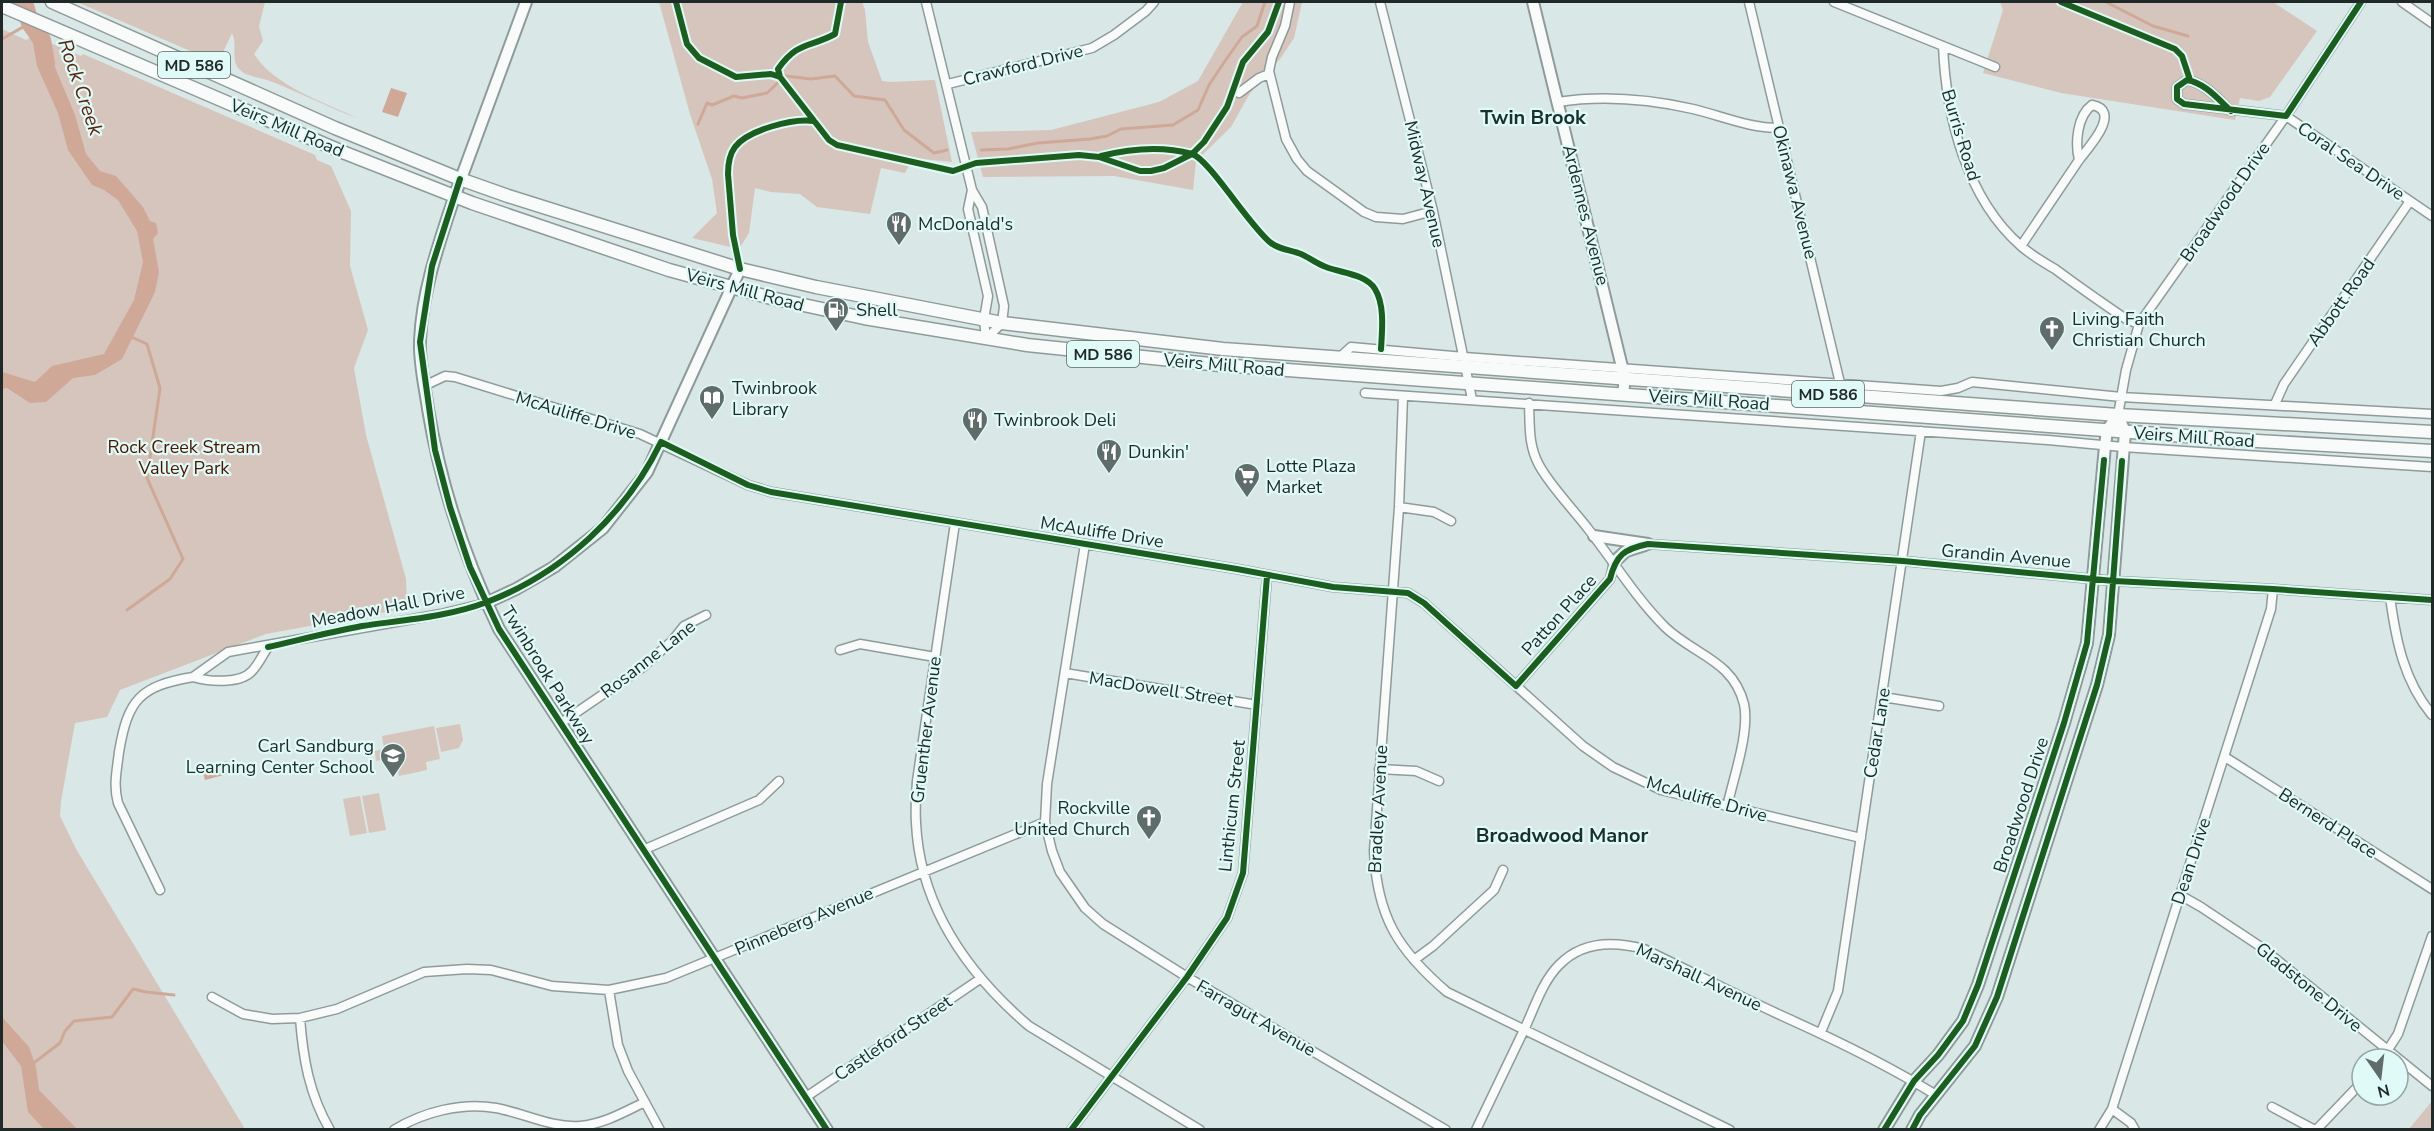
<svg xmlns="http://www.w3.org/2000/svg" width="2434" height="1131" font-family="'Nunito Sans',sans-serif">
<style>
.green{fill:#d5c5bd}
.water{fill:#cfa898}
.lines{fill:none;stroke-linecap:round;stroke-linejoin:round}
.stream{stroke:#cfa898;stroke-width:3}
.river{stroke:#cfa898;stroke-width:18}
.minor-casing{stroke:#8f9b99;stroke-width:11}
.tertiary-casing{stroke:#8f9b99;stroke-width:14}
.secondary-casing{stroke:#8f9b99;stroke-width:14}
.primary-casing{stroke:#8f9b99;stroke-width:15}
.minor{stroke:#f9fbfb;stroke-width:8}
.tertiary{stroke:#f9fbfb;stroke-width:10}
.secondary{stroke:#f9fbfb;stroke-width:10}
.primary{stroke:#f9fbfb;stroke-width:12}
.cycleway-casing{stroke:#e0faf7;stroke-width:10}
.cycleway{stroke:#1b5e20;stroke-width:6}
.labels{text-anchor:middle;stroke-width:4.5;stroke-linejoin:round;paint-order:stroke}
.shield{fill:#e0faf7;stroke:#596865;stroke-width:1.5}
.shield-label{font-size:16px;font-weight:bold;fill:#1f2927}
.street-label{font-size:18px;fill:#1f2927;stroke:#e0faf7}
.poi-label{font-size:18px;fill:#1f2927;stroke:#e0faf7;text-anchor:start}
.park-label{font-size:18px;fill:#4c1400;stroke:#e0faf7}
.water-label{font-size:20px;font-style:italic;fill:#5b220c;stroke:#e0faf7}
.neighbourhood-label{font-size:20px;font-weight:bold;fill:#1b302e;stroke:#e0faf7}
</style>
<rect width="100%" height="100%" fill="#d9e7e6"/>
<path class="green" d="M 77,2 L 265,2 L 259,26 L 263,41 L 254,54 C 274,86 324,102 357,118 C 327,107 299,92 270,81 C 260,77 246,77 239,69 C 230,59 238,45 232,33 L 218,63 Z
M 659,2 L 862,2 L 865,10 L 868,42 L 882,81 L 890,82 L 935,80 L 952,162 L 913,158 L 905,173 L 881,168 L 870,214 L 817,207 L 800,194 L 771,192 L 755,188 L 749,233 L 739,249 L 692,238 L 717,213 L 712,179 L 690,114 Z
M 1243,2 L 1302,2 L 1294,38 L 1280,59 L 1250,93 L 1231,127 L 1196,161 L 1193,190 L 1114,176 L 983,177 L 971,132 L 1051,130 L 1159,102 L 1198,81 Z
M 2000,2 L 2273,2 L 2317,31 L 2270,97 L 2259,101 L 2240,98 L 2235,120 L 2061,93 L 1983,73 L 2003,10 Z
M 2,29 L 26,40 L 32,37 L 33,43 L 50,50 L 48,42 L 81,56 L 83,54 L 315,155 L 317,160 L 331,166 L 351,211 L 350,266 L 368,330 L 354,368 L 366,435 L 406,579 L 407,608 L 266,634 L 120,690 L 107,717 L 75,723 L 61,801 L 60,816 L 76,849 L 245,1129 L 2,1129 Z
M 460,724 L 463,740 L 459,748 L 441,752 L 436,728 Z
M 434,726 L 440,759 L 426,762 L 427,770 L 399,776 L 397,767 L 389,769 L 387,759 L 376,761 L 375,751 L 384,749 L 382,736 Z
M 379,793 L 386,830 L 369,833 L 362,796 Z
M 360,796 L 367,833 L 350,836 L 343,799 Z
M 2432,1101 L 2432,1129 L 2409,1129 Z"/>
<path class="water" d="M 32,37 L 48,42 L 52,60 L 75,115 L 86,154 L 100,171 L 116,176 L 143,207 L 150,221 L 156,223 L 158,233 L 153,239 L 159,272 L 155,292 L 122,359 L 95,375 L 73,378 L 46,402 L 30,403 L 7,388 L 2,389 L 2,372 L 35,382 L 52,366 L 104,354 L 134,300 L 143,262 L 137,231 L 118,200 L 104,190 L 92,185 L 68,150 L 58,113 L 37,66 Z
M 391,88 L 407,93 L 398,117 L 382,112 Z
M 227,761 L 231,773 L 205,780 L 202,768 Z
M 2,1017 L 29,1047 L 36,1067 L 39,1090 L 77,1129 L 44,1129 L 28,1112 L 21,1066 L 2,1041 Z"/>
<g class="lines">
<path class="stream" d="M 2106,2 L 2153,26 L 2188,36
M 2,39 L 30,23
M 698,124 L 707,103 L 712,105 L 734,96 L 742,98 L 767,93 L 785,76 L 811,79 L 835,76 L 854,96 L 885,100 L 904,130 L 934,153 L 947,150
M 981,150 L 1008,149 L 1038,143 L 1090,139 L 1107,136 L 1121,129 L 1173,125 L 1198,110 L 1209,85 L 1225,61 L 1242,37 L 1257,26 L 1265,2
M 127,610 L 170,579 L 183,559 L 147,478 L 160,388 L 147,344 L 129,336
M 31,1065 L 60,1043 L 65,1031 L 74,1021 L 112,1017 L 133,989 L 146,992 L 174,995"/>
<path class="river" d="M 24,2 L 30,23 L 42,40 L 46,63"/>
<defs>
<path id="minor" d="M 926,2 L 972,190 L 982,207 L 1004,306 L 1002,323 L 986,339
M 1290,2 L 1285,26 L 1272,57 L 1269,71 L 1286,139 L 1297,159 L 1307,171 L 1364,212 L 1376,217 L 1403,219 L 1433,211
M 1380,2 L 1433,211 L 1472,399
M 1749,2 L 1840,383
M 1834,2 L 1995,67
M 2402,2 L 2432,23
M 1943,46 C 1946,116 1966,198 2021,246 C 2031,255 2043,262 2055,269 C 2078,286 2102,303 2126,319 L 2139,324
M 948,84 L 1092,48 L 1114,35 L 1146,11 L 1154,2
M 1239,93 L 1259,78 L 1269,74
M 1558,102 C 1604,95 1648,99 1693,109 C 1722,116 1749,128 1779,128
M 2092,105 C 2123,111 2088,148 2079,160 C 2075,143 2077,116 2092,105 Z
M 2231,111 C 2218,99 2205,83 2187,80 L 2177,87 L 2177,99 L 2184,104 L 2286,116 L 2432,216
M 972,190 L 968,209 L 988,296 L 984,319 L 986,339
M 2021,246 L 2079,160
M 1340,357 L 1351,347 L 1464,357 L 1941,391 L 1958,388 L 1972,382 L 2121,397 L 2432,414
M 424,386 L 445,376 L 455,377 L 640,434 L 748,485 L 771,492 L 1237,569 L 1333,587 L 1408,593 L 1424,603 L 1583,746 L 1613,767 L 1661,790 L 1861,838
M 1365,393 L 2048,440 L 2123,447 L 2432,467
M 1403,396 L 1399,507 L 1374,851 C 1377,917 1398,950 1447,992 L 1730,1130
M 1529,403 C 1530,425 1528,445 1539,465 C 1551,487 1574,510 1589,530 C 1614,562 1636,598 1665,627 C 1694,655 1733,660 1744,704 C 1750,732 1733,779 1727,807
M 2275,404 L 2284,384 L 2410,201
M 2118,415 L 2126,370 L 2139,324 L 2286,116 L 2361,2
M 1399,507 L 1434,512 L 1451,521
M 955,523 L 917,781 C 916,795 915,809 916,823 C 920,907 967,973 1029,1026 L 1200,1130
M 1085,544 L 1047,784 L 1045,822 L 1052,851 L 1060,872 L 1085,908 L 1103,924 L 1187,977 L 1446,1130
M 1648,544 L 1903,561 L 2114,581 L 2273,589 L 2432,600
M 2390,597 C 2396,641 2404,681 2432,715
M 268,647 C 263,654 259,664 252,671 C 241,684 209,682 193,677 L 228,652 L 441,614 L 486,603
M 840,650 L 860,644 L 935,657
M 1065,673 L 1257,705
M 1516,686 L 1610,579 L 1614,562
M 1883,697 L 1939,706
M 561,723 L 643,667 L 672,641 L 684,626 L 706,615
M 2225,757 L 2432,889
M 1379,769 L 1416,771 L 1439,781
M 643,850 L 759,800 L 779,781
M 160,890 L 118,803 C 113,785 117,770 119,752 C 128,699 140,686 193,677
M 2180,895 L 2201,907 L 2261,947 L 2432,1086
M 1414,960 L 1433,946 L 1494,890 L 1503,870
M 609,990 L 618,1045 L 628,1071 L 660,1130
M 212,997 L 243,1014 L 272,1019 L 300,1018 L 337,1009 L 424,972 L 467,969 L 491,970 L 552,986 L 609,990 L 666,978 L 1045,822
M 300,1018 C 303,1058 309,1094 330,1130
M 1821,1032 L 1838,991 L 1921,431
M 2382,1059 L 2398,1034 L 2432,936
M 806,1097 L 980,979
M 2272,1107 L 2315,1130
M 2112,1109 L 2131,1123 L 2135,1130
M 394,1130 C 423,1112 462,1102 496,1108 C 524,1113 551,1128 580,1126 C 604,1124 624,1112 645,1102
M 1071,1130 L 1187,977 L 1227,918 L 1243,873 L 1267,576
M 1476,1130 C 1492,1096 1508,1063 1524,1030 C 1534,1009 1542,982 1559,965 C 1582,941 1614,941 1644,949 C 1692,972 1740,997 1789,1019 C 1840,1042 1889,1066 1936,1095
M 2099,1130 L 2112,1109 L 2271,609 L 2273,589
M 2316,1130 L 2362,1082"/>
<path id="tertiary" d="M 1533,2 L 1621,363 L 1625,378 L 1623,394
M 455,195 C 439,243 422,291 420,341 C 419,363 425,387 428,409 C 441,487 464,557 499,629 L 827,1130
M 1594,536 L 1648,544
M 1614,562 L 1626,551 L 1645,545
M 486,603 L 516,589 L 554,567 L 603,528 L 647,472 L 740,269
M 1884,1130 L 1914,1081 L 1938,1055 L 1963,1021 L 1978,985 L 2064,723 L 2087,643 L 2105,446 L 2107,430 L 2118,415
M 1912,1130 L 1920,1115 L 1975,1046 L 1997,997 L 2097,685 L 2109,635 L 2125,432 L 2118,415"/>
<path id="secondary" d="M 455,195 L 526,2"/>
<path id="primary" d="M 52,2 L 335,128 L 460,179 L 508,196 L 740,269 L 816,287 L 1002,323 L 1223,349 L 2118,415 L 2432,432
M 2,6 L 345,153 L 472,203 L 669,270 L 771,298 L 864,318 L 1027,345 L 1220,365 L 2240,440 L 2432,451"/>
</defs>
<use href="#minor" class="minor-casing"/>
<use href="#tertiary" class="tertiary-casing"/>
<use href="#secondary" class="secondary-casing"/>
<use href="#primary" class="primary-casing"/>
<use href="#minor" class="minor"/>
<use href="#tertiary" class="tertiary"/>
<use href="#secondary" class="secondary"/>
<use href="#primary" class="primary"/>
<defs>
<path id="cycleway" d="M 676,2 L 687,44 L 699,58 L 736,77 L 771,74 L 780,77
M 841,2 L 835,34 C 809,48 798,41 778,69 L 780,77 L 829,140 L 837,145 L 953,171 L 976,163 L 1079,155 L 1099,157 L 1140,171 L 1151,171 L 1164,168 L 1192,154 L 1204,142 L 1227,107 L 1243,62 L 1268,32 L 1279,2
M 2061,2 L 2175,49 L 2182,56 L 2190,80
M 2231,111 C 2218,99 2205,83 2187,80 L 2177,87 L 2177,99 L 2184,104 L 2286,116 L 2361,2
M 1101,156 C 1129,149 1163,146 1192,154 C 1209,159 1250,227 1271,243 C 1280,250 1291,250 1301,254 C 1310,258 1317,264 1326,267 C 1341,273 1366,274 1375,289 C 1385,305 1382,331 1381,349
M 460,179 L 432,266 L 420,342 L 435,450 L 450,507 L 470,567 L 499,629 L 827,1130
M 740,269 L 733,235 L 728,174 C 728,164 729,155 735,147 C 748,130 793,118 814,121
M 268,647 C 299,640 330,632 362,626 C 403,620 448,617 487,602 C 563,573 626,514 661,442 L 748,485 L 771,492 L 1237,569 L 1333,587 L 1408,593 L 1424,603 L 1516,686 L 1610,579 C 1616,555 1624,549 1648,544 L 1903,561 L 2114,581 L 2273,589 L 2432,600
M 1071,1130 L 1187,977 L 1227,918 L 1243,873 L 1267,576
M 1884,1130 L 1914,1081 L 1938,1055 L 1963,1021 L 1978,985 L 2064,723 L 2087,643 L 2104,460
M 1912,1130 L 1920,1115 L 1975,1046 L 1997,997 L 2097,685 L 2109,635 L 2122,461"/>
</defs>
<use href="#cycleway" class="cycleway-casing"/>
<use href="#cycleway" class="cycleway"/>
</g>
<defs>
<symbol id="restaurant-pin" viewBox="-11 -11 22 30"><path d="M0 17L-7.5 6A9.5 9.5 0 1 1 7.5 6Z" fill="#606c6a" stroke="#e0faf7"/><path d="M-5-6h1v4h1v-4h1v4h1v-4h1v5L-1.5 .5V6h-2V.5L-5-1ZM5-6V6H3V1.5H1.5Q1.5-4 5-6Z" fill="#fff"/></symbol>
<symbol id="fuel-pin" viewBox="-11 -11 22 30"><path d="M0 17L-7.5 6A9.5 9.5 0 1 1 7.5 6Z" fill="#606c6a" stroke="#e0faf7"/><path d="M-5.5-6h7V0h2V4h1.3V-2.5L3-4.5l.8-.8L6-3V5H2.5V1h-1V6h-7ZM-4.2-4.7v3.2H.2V-4.7Z" fill="#fff"/></symbol>
<symbol id="church-pin" viewBox="-11 -11 22 30"><path d="M0 17L-7.5 6A9.5 9.5 0 1 1 7.5 6Z" fill="#606c6a" stroke="#e0faf7"/><path d="M-1.2-6h2.4v3.5h3.3v2.4h-3.3V6h-2.4V-.1h-3.3v-2.4h3.3Z" fill="#fff"/></symbol>
<symbol id="library-pin" viewBox="-11 -11 22 30"><path d="M0 17L-7.5 6A9.5 9.5 0 1 1 7.5 6Z" fill="#606c6a" stroke="#e0faf7"/><path d="M-6-4Q-3-5.5-.7-3.5V5Q-3 3-6 4ZM6-4Q3-5.5 .7-3.5V5Q3 3 6 4Z" fill="#fff"/></symbol>
<symbol id="supermarket-pin" viewBox="-11 -11 22 30"><path d="M0 17L-7.5 6A9.5 9.5 0 1 1 7.5 6Z" fill="#606c6a" stroke="#e0faf7"/><path d="M-6-5.5h2.5l.6 2H6L4.5 2H-2.5L-4.4-4H-6ZM-1.5 3.2a1.3 1.3 0 1 0 .1 0ZM3 3.2a1.3 1.3 0 1 0 .1 0Z" fill="#fff"/></symbol>
<symbol id="school-pin" viewBox="-11 -11 22 30"><path d="M0 17L-7.5 6A9.5 9.5 0 1 1 7.5 6Z" fill="#606c6a" stroke="#e0faf7"/><path d="M0-5L7-2L0 1L-7-2ZM-4 1L0 2.5L4 1V4Q0 6-4 4Z" fill="#fff"/></symbol>
</defs>
<g fill-rule="evenodd">
<use href="#restaurant-pin" x="884" y="209" width="30" height="40"/>
<use href="#fuel-pin" x="821" y="295" width="30" height="40"/>
<use href="#church-pin" x="2037" y="314" width="30" height="40"/>
<use href="#library-pin" x="697" y="383" width="30" height="40"/>
<use href="#restaurant-pin" x="960" y="405" width="30" height="40"/>
<use href="#restaurant-pin" x="1094" y="437" width="30" height="40"/>
<use href="#supermarket-pin" x="1232" y="461" width="30" height="40"/>
<use href="#school-pin" x="378" y="741" width="30" height="40"/>
<use href="#church-pin" x="1134" y="803" width="30" height="40"/>
</g>
<g class="labels">
<g class="shield">
<rect x="158" y="52" width="72" height="26" rx="4.5"/>
<rect x="1067" y="341" width="72" height="26" rx="4.5"/>
<rect x="1792" y="381" width="72" height="26" rx="4.5"/>
</g>
<g class="shield-label">
<text x="194" y="71">MD 586</text>
<text x="1103" y="360">MD 586</text>
<text x="1828" y="400">MD 586</text>
</g>
<g class="street-label">
<text transform="translate(1023 65) rotate(-14)" y="6">Crawford Drive</text>
<text transform="translate(287 128) rotate(23)" y="6">Veirs Mill Road</text>
<text transform="translate(1961 135) rotate(73)" y="6">Burris Road</text>
<text transform="translate(2351 161) rotate(34)" y="6">Coral Sea Drive</text>
<text transform="translate(1425 184) rotate(77)" y="6">Midway Avenue</text>
<text transform="translate(1795 192) rotate(76)" y="6">Okinawa Avenue</text>
<text transform="translate(2225 202) rotate(-55)" y="6">Broadwood Drive</text>
<text transform="translate(1586 215) rotate(76)" y="6">Ardennes Avenue</text>
<text transform="translate(745 290) rotate(15)" y="6">Veirs Mill Road</text>
<text transform="translate(2341 302) rotate(-55)" y="6">Abbott Road</text>
<text transform="translate(1224 365) rotate(5)" y="6">Veirs Mill Road</text>
<text transform="translate(1709 400) rotate(4)" y="6">Veirs Mill Road</text>
<text transform="translate(576 415) rotate(17)" y="6">McAuliffe Drive</text>
<text transform="translate(2194 437) rotate(4)" y="6">Veirs Mill Road</text>
<text transform="translate(1102 532) rotate(9)" y="6">McAuliffe Drive</text>
<text transform="translate(2006 556) rotate(5)" y="6">Grandin Avenue</text>
<text transform="translate(388 607) rotate(-11)" y="6">Meadow Hall Drive</text>
<text transform="translate(1559 615) rotate(-48)" y="6">Patton Place</text>
<text transform="translate(648 659) rotate(-38)" y="6">Rosanne Lane</text>
<text transform="translate(548 675) rotate(58)" y="6">Twinbrook Parkway</text>
<text transform="translate(1161 689) rotate(9)" y="6">MacDowell Street</text>
<text transform="translate(926 730) rotate(-83)" y="6">Gruenther Avenue</text>
<text transform="translate(1877 733) rotate(-81)" y="6">Cedar Lane</text>
<text transform="translate(1707 799) rotate(16)" y="6">McAuliffe Drive</text>
<text transform="translate(2021 805) rotate(-72)" y="6">Broadwood Drive</text>
<text transform="translate(1232 806) rotate(-84)" y="6">Linthicum Street</text>
<text transform="translate(1378 809) rotate(-87)" y="6">Bradley Avenue</text>
<text transform="translate(2328 823) rotate(33)" y="6">Bernerd Place</text>
<text transform="translate(2191 861) rotate(-72)" y="6">Dean Drive</text>
<text transform="translate(804 921) rotate(-23)" y="6">Pinneberg Avenue</text>
<text transform="translate(1699 977) rotate(25)" y="6">Marshall Avenue</text>
<text transform="translate(2309 987) rotate(39)" y="6">Gladstone Drive</text>
<text transform="translate(1256 1018) rotate(30)" y="6">Farragut Avenue</text>
<text transform="translate(893 1038) rotate(-34)" y="6">Castleford Street</text>
</g>
<g class="poi-label">
<text x="918" y="230">McDonald's</text>
<text x="856" y="316">Shell</text>
<text x="2072" y="325">Living Faith<tspan x="2072" dy="21">Christian Church</tspan></text>
<text x="732" y="394">Twinbrook<tspan x="732" dy="21">Library</tspan></text>
<text x="994" y="426">Twinbrook Deli</text>
<text x="1128" y="458">Dunkin'</text>
<text x="1266" y="472">Lotte Plaza<tspan x="1266" dy="21">Market</tspan></text>
<text x="374" y="752" text-anchor="end">Carl Sandburg<tspan x="374" dy="21">Learning Center School</tspan></text>
<text x="1130" y="814" text-anchor="end">Rockville<tspan x="1130" dy="21">United Church</tspan></text>
</g>
<g class="park-label">
<text x="184" y="453">Rock Creek Stream<tspan x="184" dy="21">Valley Park</tspan></text>
</g>
<g class="water-label">
<text transform="translate(81 87) rotate(71)" y="7">Rock Creek</text>
</g>
<g class="neighbourhood-label">
<text x="1533" y="124">Twin Brook</text>
<text x="1562" y="842">Broadwood Manor</text>
</g>
</g>
<rect width="2434" height="1131" fill="none" stroke="#1f2927" stroke-width="6"/>
<g transform="translate(2380 1077) rotate(166)"><circle r="28" fill="#e0faf7" stroke="#93a6a4" stroke-width="1.5"/>
<path d="M0-4.5L10 22L0 15L-10 22Z" fill="#606c6a"/>
<text y="-9" font-size="16" font-weight="bold" text-anchor="middle" fill="#1f2927">N</text>
</g>
</svg>
